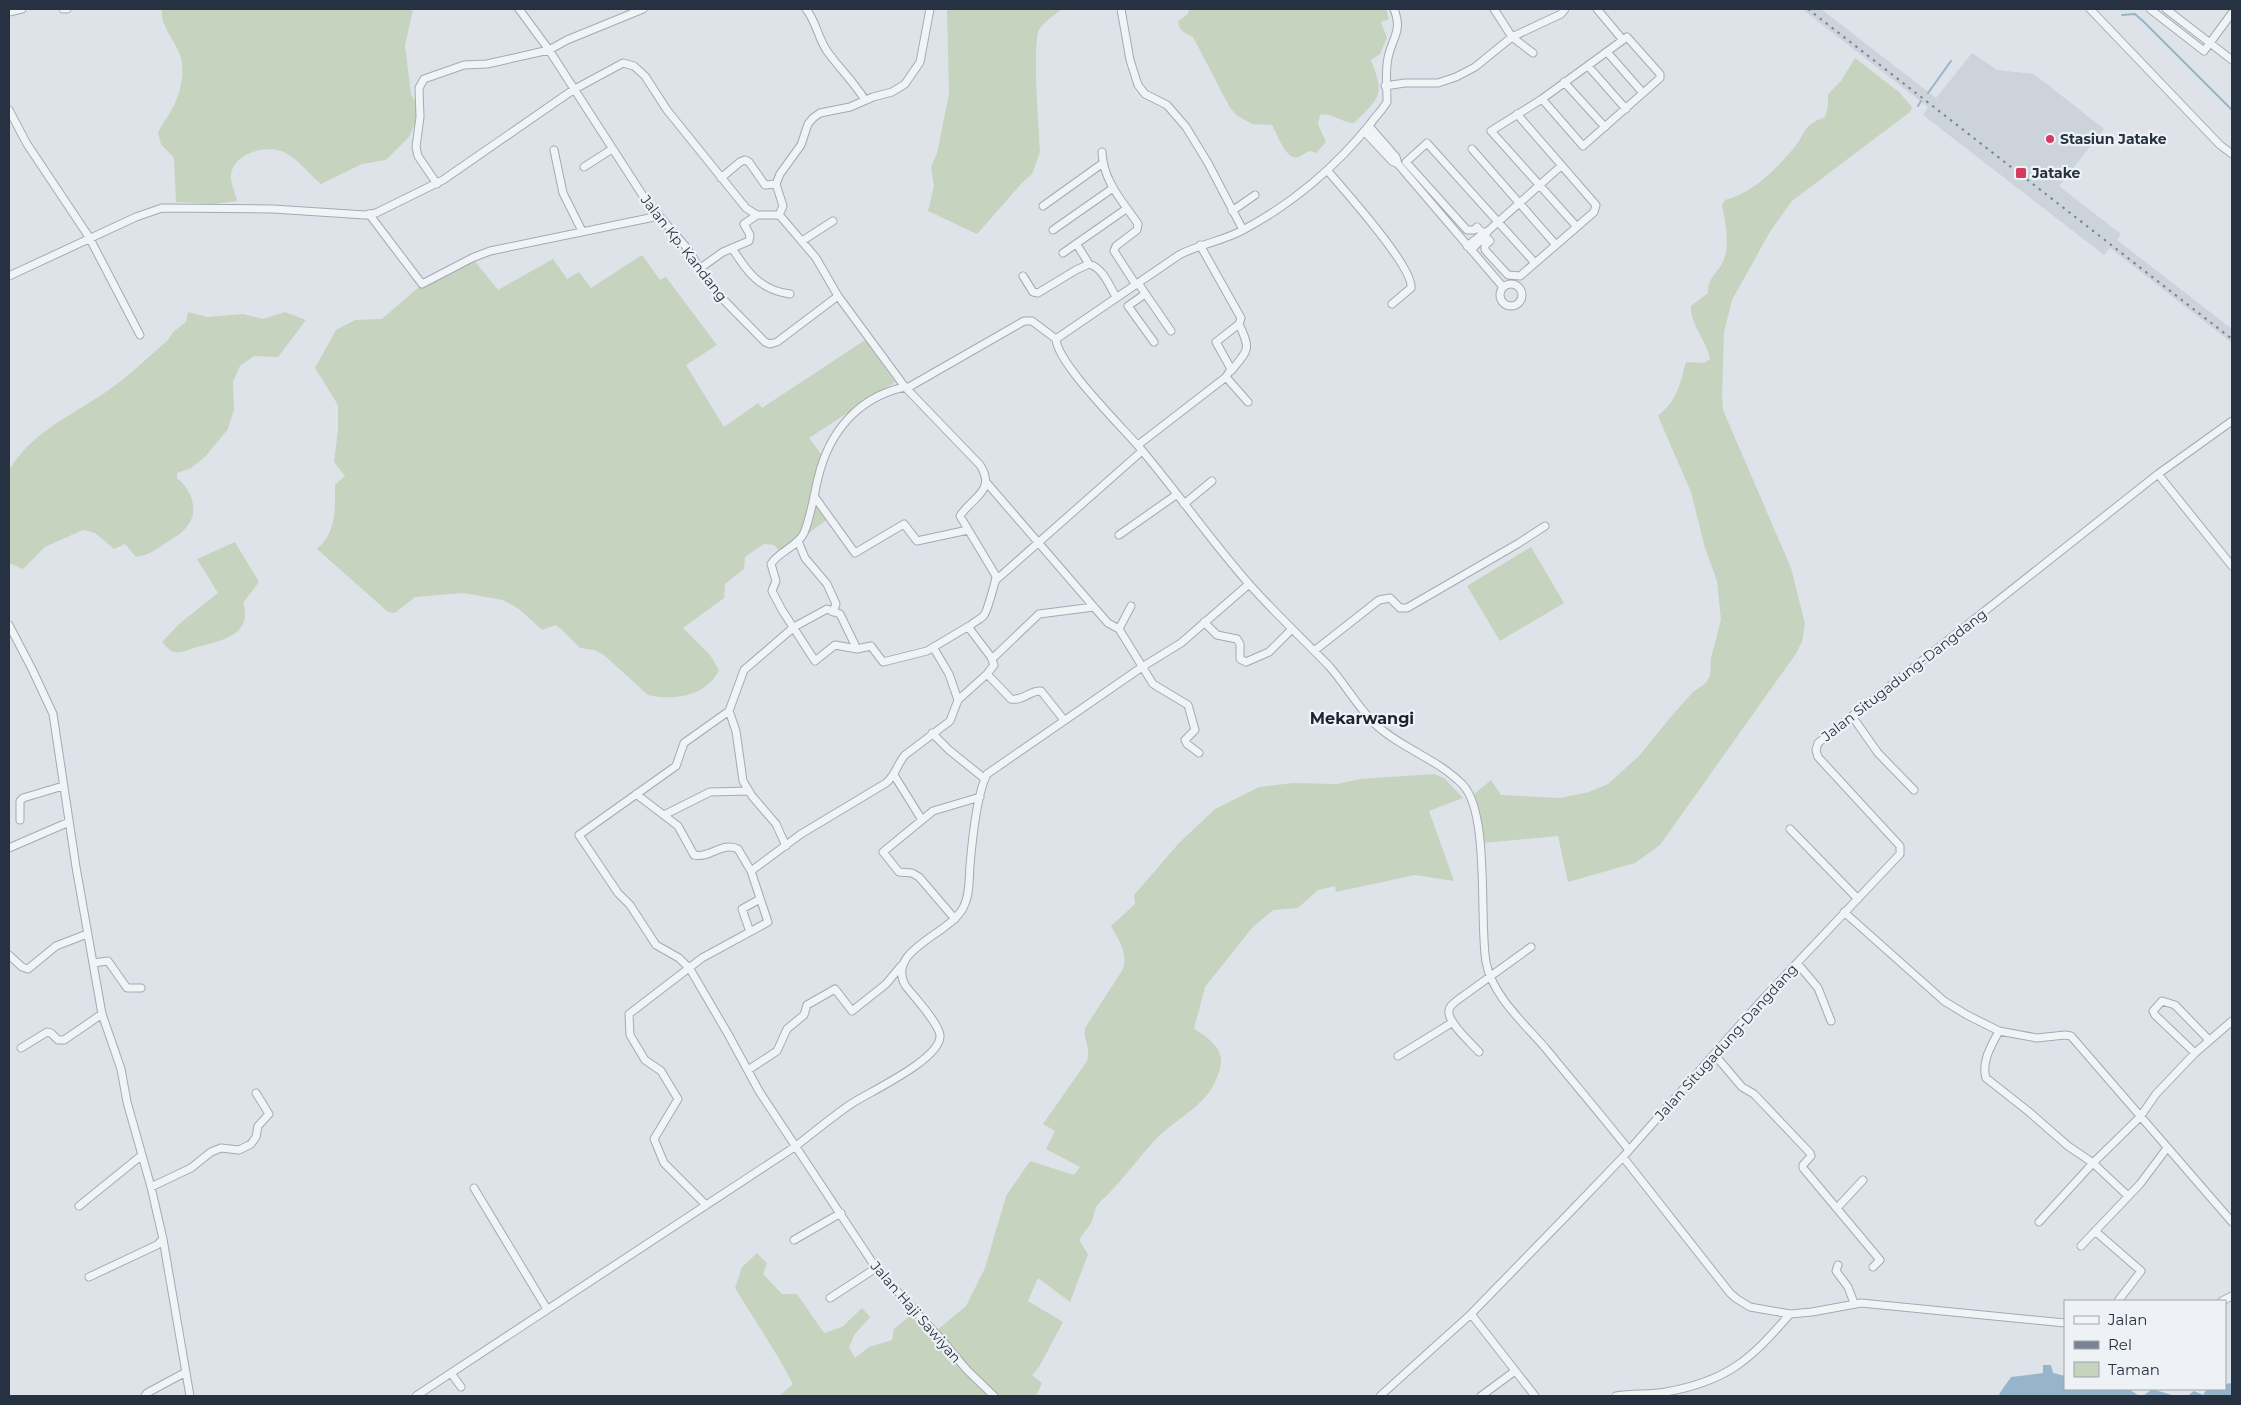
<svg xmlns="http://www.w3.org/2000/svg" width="2241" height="1405" font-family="Montserrat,sans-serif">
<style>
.built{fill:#ccd3db}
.green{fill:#c6d3bf}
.water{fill:#96b5cc}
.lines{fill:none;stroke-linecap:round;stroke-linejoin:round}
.stream{stroke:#96b5cc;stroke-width:2}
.minor-casing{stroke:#a3aab3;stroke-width:9}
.minor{stroke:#f1f4f7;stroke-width:7}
.rail{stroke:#778494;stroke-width:2;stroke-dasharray:2.5 5;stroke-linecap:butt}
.poi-dot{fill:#d73a5f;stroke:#eef2f6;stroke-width:2}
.labels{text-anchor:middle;stroke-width:4.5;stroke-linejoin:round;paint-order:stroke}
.poi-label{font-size:14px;font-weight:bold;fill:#263241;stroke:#eef2f6;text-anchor:start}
.street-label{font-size:14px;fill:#263241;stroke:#eef2f6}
.quarter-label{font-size:16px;font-weight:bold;fill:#192331;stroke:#eef2f6}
</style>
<rect width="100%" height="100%" fill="#dee3e9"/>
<path class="built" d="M 1802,9 L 1821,9 L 1936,98 L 1972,53 L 1997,70 L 2034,74 L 2104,129 L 2059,186 L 2121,234 L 2117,240 L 2232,329 L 2232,343 L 2110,248 L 2104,255 L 1923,115 L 1928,107 Z"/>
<path class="green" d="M 162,9 L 413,9 L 405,46 L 411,94 L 417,105 L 418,116 L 409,137 L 386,160 L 362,164 L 321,184 C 309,174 299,160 286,153 C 268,144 235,152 231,174 C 230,182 235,192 237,201 L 213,204 L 176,202 L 174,158 L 161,144 L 158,133 C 162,123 168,117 172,109 C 179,97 184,78 182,63 C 180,45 159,27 162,9 Z
M 947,9 L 1062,9 C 1055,15 1044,21 1039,30 C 1032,46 1039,129 1040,152 L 1032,174 L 1022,183 L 977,234 L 928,211 L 934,186 L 931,167 L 937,153 L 949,94 Z
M 1189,9 L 1386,9 L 1389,19 L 1381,22 L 1387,38 L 1380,54 L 1371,60 C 1385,96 1380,97 1354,123 C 1342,123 1331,112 1320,115 L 1318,124 L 1326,142 L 1316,153 L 1310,151 C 1306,152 1303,155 1299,157 C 1286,162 1277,133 1272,125 L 1252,124 L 1236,115 L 1229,106 L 1193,37 C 1184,33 1179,31 1178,21 L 1188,14 Z
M 1855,58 L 1899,92 L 1912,107 L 1910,112 L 1792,201 L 1771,230 L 1732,300 L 1724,332 L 1722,396 L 1723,410 L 1791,568 L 1805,624 L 1802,642 L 1795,655 L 1660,845 L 1635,863 L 1568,882 L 1558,836 L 1482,843 L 1472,796 L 1491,780 L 1501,795 L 1560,798 L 1589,792 L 1608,784 L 1639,756 L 1669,719 L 1693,692 L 1706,683 L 1710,676 L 1711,658 L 1721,620 L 1717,581 L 1705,548 L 1691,492 L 1658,416 C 1678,399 1679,387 1686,362 L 1704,363 L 1710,359 C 1707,341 1690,325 1691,306 L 1708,293 C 1707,277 1719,273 1724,259 C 1730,245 1725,220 1722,205 L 1725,200 C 1753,193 1775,170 1793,149 C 1807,133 1801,126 1825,117 L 1828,106 L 1828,94 L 1841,81 Z
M 642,255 L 660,280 L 666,277 L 717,345 L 686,365 L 724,427 L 758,403 L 762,408 L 865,340 L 895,382 L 809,438 L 824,458 L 816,495 L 829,518 L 806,535 L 799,547 L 783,555 L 774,545 L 764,544 L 745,557 L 744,569 L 725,584 L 724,598 L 683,628 L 710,655 L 719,670 C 707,696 674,701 648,695 L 604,655 L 594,650 L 580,648 L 561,629 L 555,625 L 542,630 L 519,609 L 503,600 L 463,593 L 415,597 L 395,613 L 388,612 L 317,549 C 337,532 335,508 335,485 L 345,476 L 334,462 L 338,430 L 338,405 L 315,368 L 336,330 L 355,320 L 382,319 L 427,280 L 473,259 L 498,290 L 553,259 L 567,279 L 579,272 L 591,288 Z
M 188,312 L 207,317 L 243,314 L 263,319 L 285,312 L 306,320 L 278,357 L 254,356 L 240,366 L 233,381 L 234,409 L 228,429 L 205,457 L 191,468 L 177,473 L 177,478 C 190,488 200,510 188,525 C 183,533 175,537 167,542 C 156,550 149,555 136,557 L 125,544 L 114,549 L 95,533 L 83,530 L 45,547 L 23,569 L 9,563 L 9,471 C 29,434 70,416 103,394 C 126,379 147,358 168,340 L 173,332 L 186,322 Z
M 235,542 L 259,582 L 243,603 C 254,635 220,641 197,647 C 190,649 181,654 174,652 C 169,651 165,645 162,642 L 179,624 L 218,593 L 197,559 Z
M 1531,547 L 1564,603 L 1500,641 L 1467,586 Z
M 1434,774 L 1444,778 L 1463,798 L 1429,811 L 1454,881 L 1415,875 L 1336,892 L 1335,886 L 1318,890 L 1298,908 L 1273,910 L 1252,928 L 1205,987 L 1194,1029 C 1204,1035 1220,1045 1221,1059 C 1222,1069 1215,1083 1210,1091 C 1196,1111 1172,1122 1156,1139 C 1137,1159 1121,1183 1101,1201 C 1095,1206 1095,1211 1093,1218 C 1091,1225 1083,1233 1079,1240 L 1088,1254 L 1070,1302 L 1038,1278 L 1028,1301 L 1063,1322 L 1039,1367 L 1032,1375 L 1042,1383 L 1036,1396 L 996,1396 L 962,1364 L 937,1330 L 966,1306 L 985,1268 L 1006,1196 L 1030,1161 L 1074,1175 L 1080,1167 L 1046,1149 L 1055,1131 L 1043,1124 L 1087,1061 C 1091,1047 1083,1040 1085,1028 L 1123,969 C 1128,952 1119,941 1111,926 L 1135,904 L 1134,895 L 1179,843 L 1215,809 L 1259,787 L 1293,783 L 1337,784 L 1360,779 Z
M 757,1253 L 767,1263 L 763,1274 L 782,1294 L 797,1294 L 824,1333 L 842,1327 L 862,1308 L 870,1317 L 855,1334 L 849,1347 L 855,1358 L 869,1347 L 892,1340 L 894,1329 L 910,1316 L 934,1336 L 960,1369 L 989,1396 L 779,1396 L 793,1384 L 778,1357 L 735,1288 L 742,1267 Z"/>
<path class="water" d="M 2043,1365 L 2051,1365 L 2053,1373 L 2065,1376 L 2065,1389 L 2129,1389 L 2139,1396 L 2001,1396 L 1999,1394 L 2011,1377 L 2043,1373 Z
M 2232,1383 L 2232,1396 L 2187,1396 L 2194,1391 L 2203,1395 L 2207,1389 L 2225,1389 L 2225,1384 Z
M 2152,1389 L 2175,1396 L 2143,1396 Z"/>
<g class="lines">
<path class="stream" d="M 2122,15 L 2135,14 L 2144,22 L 2232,110
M 1928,93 L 1951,61
M 1918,106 L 1921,101"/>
<defs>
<path id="minor" d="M 63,9 L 67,9
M 519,9 L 549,50 L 647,202 L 687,248 L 712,288 L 765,342 L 770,344 L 777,342 L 838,296 L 902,383 L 905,387 L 909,387 L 1024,321 L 1032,321 L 1056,339
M 806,9 C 816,21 818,38 827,51 C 839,68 854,82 865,100
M 1121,9 L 1130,60 L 1138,85 L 1145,94 L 1167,105 L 1186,127 L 1208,163 L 1243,230
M 1494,9 L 1512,37 L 1533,53
M 1597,9 L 1623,40
M 2090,9 L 2220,145 L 2232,154
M 2150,9 L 2204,51 L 2232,13
M 2166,9 L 2232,60
M 9,12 L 22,9
M 1607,52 L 1643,93
M 1588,66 L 1626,109
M 1564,82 L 1605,127
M 1385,86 L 1405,83 L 1438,83 L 1456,77 L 1475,67 L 1512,37 L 1561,14 L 1565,9
M 1542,99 L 1583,146 L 1660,78 L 1660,74 L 1627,37 L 1542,99 L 1491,131 L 1577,227
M 9,110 L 27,144 L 89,237 L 140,335
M 1517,114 L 1596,205 L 1594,212 L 1556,245
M 1369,126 L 1396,157 L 1398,164 L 1503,287
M 1364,131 L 1392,161 L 1398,164
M 1472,149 L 1556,245 L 1520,276 L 1508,275 L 1485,250 L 1485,245 L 1490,241 L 1477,227 L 1474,230 L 1467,230 L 1406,162 L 1427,143 L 1535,263
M 554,150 L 563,193 L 582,231
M 1102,152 C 1103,181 1123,202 1138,224 L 1137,230 L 1116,246 L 1114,251 L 1136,285
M 584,167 L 612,149
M 1327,170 C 1343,189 1414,267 1411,288 L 1392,304
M 721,178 L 740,162 L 745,160 L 749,162 L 765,185 L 776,184
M 437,184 L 418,156 L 416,147 L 420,117 L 419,88 L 424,79 L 464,65 L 487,64 L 549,50 L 567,40 L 643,9
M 1043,206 L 1103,163
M 1232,211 L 1255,195
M 369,214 L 422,284 L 472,258 L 490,251 L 659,216
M 779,215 L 783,206 L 776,184 L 780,174 L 801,145 L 808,124 L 813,118 L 820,113 L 850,107 L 873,97 L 892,92 L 905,84 L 920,62 L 930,9
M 1053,230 L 1113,188
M 802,241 L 833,221
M 1467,246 L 1485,232
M 732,248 C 747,272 760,290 790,294
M 1079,248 L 1089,264
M 1471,250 L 1485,236 L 1488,231 L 1561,166
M 1063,253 L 1126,209
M 699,269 L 723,252 L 749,241 L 750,235 L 744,224 L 757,215
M 9,276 L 136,217 L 162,208 L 273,209 L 365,215 L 376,213 L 443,180 L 573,90 L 623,63 L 634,66 L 645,76 L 667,110 L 746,208 L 757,215 L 779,215 L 782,218 L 816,258 L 838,296
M 1023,276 L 1033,292 L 1038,293 L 1076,270 L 1089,264 C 1103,268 1109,285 1116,297
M 1138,283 L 1171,331
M1500 295a11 11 0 1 1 22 0a11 11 0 1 1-22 0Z
M 1145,294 L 1128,306 L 1154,342
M 1056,339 C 1057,363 1122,427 1140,448 C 1178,493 1211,541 1250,585 C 1275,613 1303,639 1329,666 C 1345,684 1357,706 1374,723 C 1400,748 1438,759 1463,785 C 1490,814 1479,921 1486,962 C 1492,996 1526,1025 1547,1050 C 1574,1083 1602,1116 1629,1150
M 1056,339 L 1179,255 C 1200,244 1223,241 1243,230 C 1292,204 1337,166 1371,123 C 1376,116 1383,109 1387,102 C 1387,87 1385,73 1388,58 C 1392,37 1403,32 1394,9
M 1231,371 C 1249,349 1251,350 1239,324
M 1226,377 L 1248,402
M 1138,445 L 1226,377 L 1231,369 L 1216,342 L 1239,324 L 1241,318 L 1200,245
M 2158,474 L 2232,566
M 986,482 L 1100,614 L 1108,623 L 1119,629
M 814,496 L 855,553 L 904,524 L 917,541 L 968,530
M 1184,504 L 1212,481
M 1119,535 L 1176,495
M 798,541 L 805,558 L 827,584 L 836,604 L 833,612
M 996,580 L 1142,451
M 1131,606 L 1119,629 L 1153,684 L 1188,705 L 1195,730 L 1185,740 L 1187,744 L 1199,753
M 1204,622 L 1217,635 L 1237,639 L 1240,644 L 1240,659 L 1246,662 L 1269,652 L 1292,629
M 9,625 L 32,669 L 53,714 L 76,867 L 102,1014 L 121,1069 L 127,1102 L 151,1187 L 163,1239 L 190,1396
M 969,626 L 927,651 L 883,662 L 871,646 L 857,649 L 840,614 L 827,609 L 794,627 L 744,670 L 729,711 L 684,743 L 676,766 L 579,835 L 618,893 L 630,905 L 656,945 L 679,958 L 690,969 L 728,1034 L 759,1091 L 876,1268 L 940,1338 L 967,1370 L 994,1396
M 857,649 L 835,645 L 815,661 L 782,610 L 772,591 L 776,581 L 771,564 C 779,551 797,547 804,533 C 811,516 814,495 818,478 C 829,432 858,397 905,387 L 980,465 C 997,491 971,498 960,516 L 996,576 C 996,580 987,612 984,615 C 980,621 972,621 969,628 L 991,657 L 994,665 L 987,674 L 958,700
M 1314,651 L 1379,600 L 1390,598 L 1400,608 L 1407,608 L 1519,543 L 1545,526
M 992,659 L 1039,614 L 1094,607
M 987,674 L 1011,699 C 1024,701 1030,690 1041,691 L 1064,720
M 729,711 L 736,731 L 743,781 L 752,796 L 776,824 L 786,846
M 1852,716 L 1878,753 L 1914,790
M 932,733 L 949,750 L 985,779
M 894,775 L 922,820
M 636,794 L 678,826 L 694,855 C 709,859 723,841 738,849 L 751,871 L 768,922 L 702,958 L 629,1014 L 630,1035 L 645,1060 L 661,1071 L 678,1099 L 654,1139 L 664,1163 L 706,1205
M 664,815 L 710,792 L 749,791
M 20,820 L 20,801 L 23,798 L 63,786
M 1790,829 L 1858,899
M 9,848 L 69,822
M 751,871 L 801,834 L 886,783 C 896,775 897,764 905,755 L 950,721 L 958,700 L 949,674 L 933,647
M 1844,912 L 1944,1001 L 1967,1015 L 1999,1031 L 2037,1038 L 2065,1035 L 2071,1036 L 2232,1222
M 955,919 L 919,877 L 912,873 L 899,872 L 883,852 L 933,811 L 980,797
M 750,932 L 742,909 L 760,899
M 9,955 L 22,967 L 28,969 L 56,946 L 87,934
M 93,963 L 108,961 L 127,988 L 141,988
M 1797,963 L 1818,988 L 1831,1021
M 1999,1031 C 1992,1045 1981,1061 1986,1078 L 2028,1111 L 2068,1146 L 2093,1163 L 2128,1196
M 21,1048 L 47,1032 L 51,1033 L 58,1040 L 64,1040 L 102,1014
M 1479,1052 C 1472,1044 1447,1022 1449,1011 C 1449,1006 1455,1002 1459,999 L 1531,947
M 2195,1053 L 2155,1015 L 2153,1011 L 2162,1001 L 2175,1005 L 2209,1040
M 1714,1054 L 1742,1087 L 1754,1094 L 1810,1153 L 1811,1156 L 1803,1165 L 1803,1168 L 1880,1260 L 1873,1267
M 1398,1056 L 1453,1022
M 748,1070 L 777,1051 L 787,1029 L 804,1015 L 807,1005 L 835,989 L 852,1011 L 886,984 L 901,966
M 1623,1157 L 1730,1293 L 1737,1299 L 1750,1307 L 1790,1314 L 1812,1312 L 1861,1303 L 2065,1323
M 151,1187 L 191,1168 L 211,1152 L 221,1148 L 239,1150 L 251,1144 L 256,1137 L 258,1126 L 269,1114 L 256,1093
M 474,1188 L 547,1309
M 79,1206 L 142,1155
M 1837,1208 L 1863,1180
M 2039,1222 L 2093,1163 L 2140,1117 L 2156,1094 L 2195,1053 L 2232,1021
M 2095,1231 L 2141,1271 L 2118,1301
M 794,1240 L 841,1213
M 2081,1246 L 2140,1184 L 2167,1148
M 1838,1265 L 1836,1271 L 1848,1287 L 1854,1303
M 89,1277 L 157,1245 L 163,1239
M 830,1298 L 876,1268
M 2222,1301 L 2232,1296
M 1471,1314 L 1535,1396
M 451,1373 L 461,1387
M 145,1396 L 147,1393 L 186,1372
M 416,1396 L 796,1146 C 814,1132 832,1117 851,1104 C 869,1092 942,1059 940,1035 C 938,1022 914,997 905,985 C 886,949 952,934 964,906 C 970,894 969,878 970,865 C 972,842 977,793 987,774 L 1142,667 L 1181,643 L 1249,584
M 1380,1396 L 1471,1314 L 1576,1206 L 1623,1157 L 1762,1000 L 1900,854 L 1900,846 L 1818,757 L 1816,750 L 1818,743 L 2158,474 L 2232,421
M 1481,1396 L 1515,1371
M 1616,1396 C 1633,1393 1650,1395 1666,1392 C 1728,1381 1751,1359 1790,1314"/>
</defs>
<use href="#minor" class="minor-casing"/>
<use href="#minor" class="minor"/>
<path class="rail" d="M 1808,9 L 2232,339"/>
</g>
<g class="poi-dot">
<circle cx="2050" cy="139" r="5"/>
<rect x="2015" y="167" width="12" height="12" rx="2.5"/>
</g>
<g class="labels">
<g class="poi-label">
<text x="2060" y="144">Stasiun Jatake</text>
<text x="2032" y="178">Jatake</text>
</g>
<g class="street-label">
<text transform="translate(684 248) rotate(52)" y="5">Jalan Kp. Kandang</text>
<text transform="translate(1904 675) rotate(-38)" y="5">Jalan Situgadung-Dangdang</text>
<text transform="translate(1726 1042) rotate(-48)" y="5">Jalan Situgadung-Dangdang</text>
<text transform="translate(916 1312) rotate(49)" y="5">Jalan Haji Sawiyan</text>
</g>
<g class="quarter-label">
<text x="1362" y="724">Mekarwangi</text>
</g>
</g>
<rect width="2241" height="1405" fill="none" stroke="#263241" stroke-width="20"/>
<rect x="2064" y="1300" width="162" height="90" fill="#eef2f6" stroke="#9ea5ae"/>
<rect x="2074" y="1316" width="25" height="8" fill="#f1f4f7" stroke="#9ea5ae"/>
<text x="2108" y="1325" font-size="15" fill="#263241">Jalan</text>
<rect x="2074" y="1341" width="25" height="8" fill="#778494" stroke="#9ea5ae"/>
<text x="2108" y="1350" font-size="15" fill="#263241">Rel</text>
<rect x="2074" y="1362" width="25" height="15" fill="#c6d3bf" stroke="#9ea5ae"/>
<text x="2108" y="1375" font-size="15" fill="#263241">Taman</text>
</svg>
